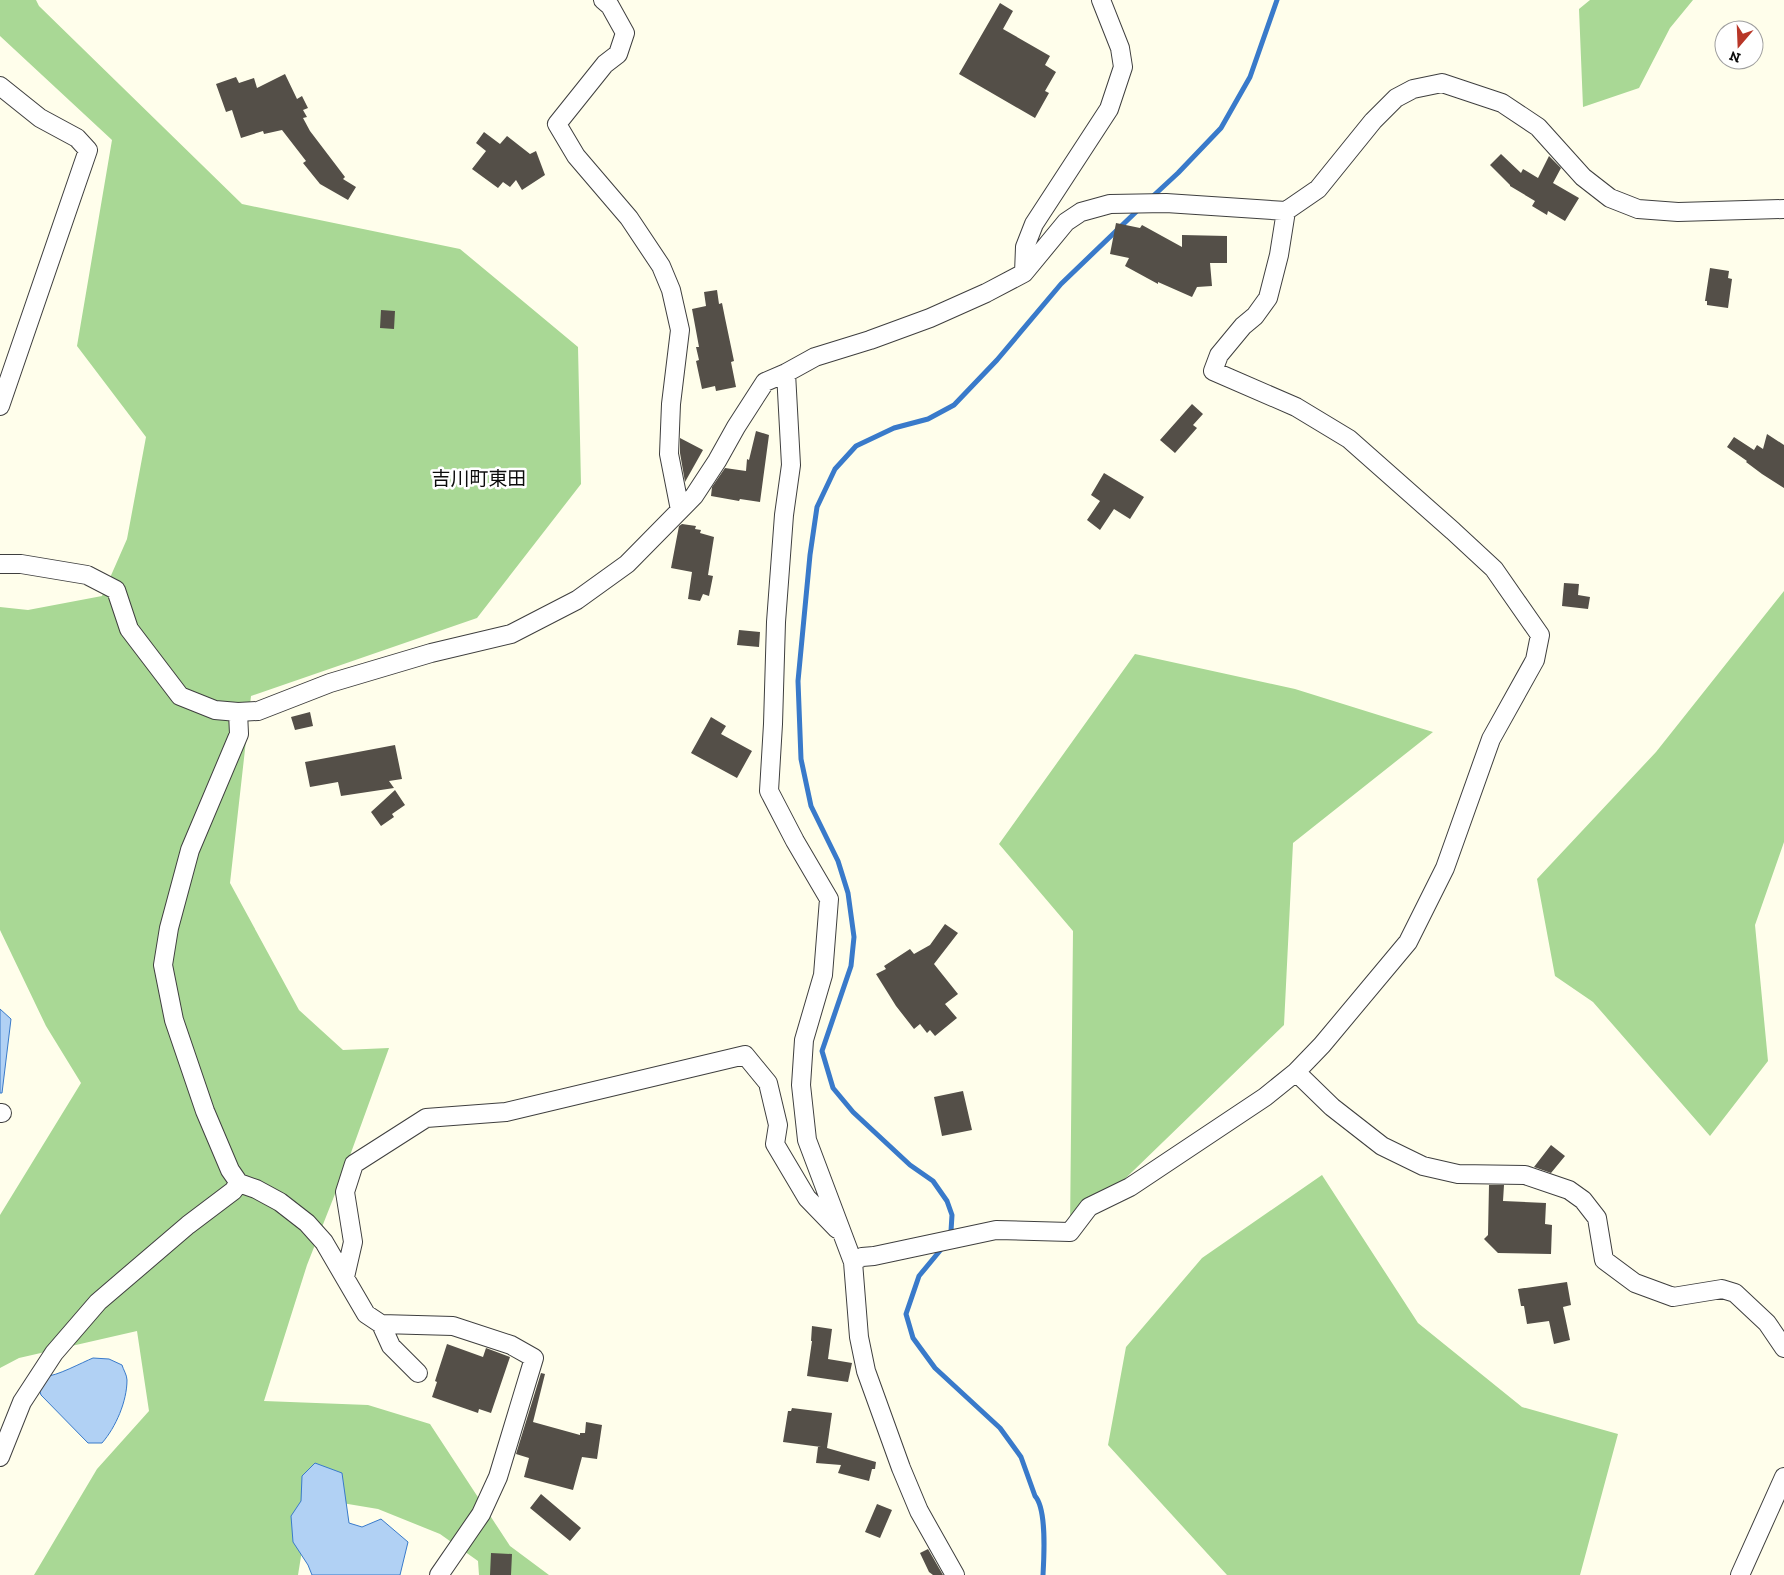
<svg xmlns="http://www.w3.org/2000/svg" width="1784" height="1575" font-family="'Zilla Slab','Noto Sans JP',serif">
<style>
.forest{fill:#a9d895}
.water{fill:#b1d1f4;stroke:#397aca}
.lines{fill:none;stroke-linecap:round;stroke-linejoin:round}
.stream{stroke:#397aca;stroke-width:5}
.building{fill:#544f48}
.street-casing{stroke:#3f3f3f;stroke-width:20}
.street{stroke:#fff;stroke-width:18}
.labels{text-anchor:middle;stroke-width:5;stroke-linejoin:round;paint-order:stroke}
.quarter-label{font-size:19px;fill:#0c0c0c;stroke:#fff}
</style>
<rect width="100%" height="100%" fill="#fffeeb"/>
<path class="forest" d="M 0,0 L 36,0 L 39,6 L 242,204 L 460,249 L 578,347 L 581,484 L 477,618 L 251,696 L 230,883 L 299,1010 L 343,1050 L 389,1048 L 348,1161 L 307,1265 L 264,1401 L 368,1405 L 430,1424 L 510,1546 L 549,1575 L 479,1575 L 478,1561 L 440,1534 L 378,1509 L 336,1502 L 303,1544 L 298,1575 L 34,1575 L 97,1469 L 149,1411 L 137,1331 L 19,1358 L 0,1368 L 0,1215 L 81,1083 L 46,1026 L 0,930 L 0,607 L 28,610 L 102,596 L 127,539 L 146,437 L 77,346 L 112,140 L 0,36 Z
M 1590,0 L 1693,0 L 1670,28 L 1639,88 L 1583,107 L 1579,9 Z
M 1784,591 L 1784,842 L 1755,925 L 1768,1061 L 1710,1136 L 1593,1002 L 1555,976 L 1537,879 L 1656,752 Z
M 1135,654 L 1295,689 L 1433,732 L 1293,843 L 1284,1025 L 1070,1232 L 1073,931 L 999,844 Z
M 1322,1175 L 1418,1323 L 1522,1407 L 1618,1434 L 1580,1575 L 1227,1575 L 1108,1445 L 1126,1347 L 1202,1258 Z"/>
<path class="water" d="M 0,1009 L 11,1019 L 2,1093 L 0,1093 Z
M 93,1358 L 109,1359 L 122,1365 C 123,1369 127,1375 127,1380 C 127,1401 116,1427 102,1443 L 88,1443 L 41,1395 L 38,1385 L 46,1376 C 55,1377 83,1362 93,1358 Z
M 315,1463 L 342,1473 L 349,1523 L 362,1527 L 381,1519 L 408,1542 L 400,1575 L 312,1575 L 308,1565 L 293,1542 L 291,1516 L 301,1501 L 302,1476 Z"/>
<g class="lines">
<path class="stream" d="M 1151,198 L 1178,173 L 1221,128 L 1250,77 L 1277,0
M 948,1237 L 951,1231 L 952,1215 L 947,1201 L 933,1181 L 910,1165 L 853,1112 L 833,1088 L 822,1051 L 851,966 L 854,937 L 848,893 L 838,861 L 811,806 L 801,759 L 798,681 L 810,555 L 817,507 L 835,469 L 856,446 L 894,428 L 928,419 L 954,405 L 997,360 L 1061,284 L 1139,209
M 943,1247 L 919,1276 L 906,1314 L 913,1338 L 935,1368 L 1000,1428 L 1021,1457 L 1035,1496 C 1047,1509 1044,1557 1043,1575"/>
</g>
<path class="building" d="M 1000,3 L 1013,11 L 1003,29 L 1050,56 L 1045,65 L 1056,72 L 1045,91 L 1049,93 L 1035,118 L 959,74 Z
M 285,74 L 297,99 L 302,96 L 308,108 L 303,110 L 307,117 L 303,118 L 310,131 L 345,177 L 343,179 L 356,187 L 348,200 L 320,184 L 303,163 L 306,161 L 282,130 L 264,134 L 263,131 L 241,138 L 232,110 L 226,112 L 216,84 L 236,77 L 239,83 L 254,78 L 257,88 Z
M 484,132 L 500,144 L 507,136 L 530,154 L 536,151 L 545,175 L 522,190 L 516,180 L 510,187 L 503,182 L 498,188 L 472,169 L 486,151 L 476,143 Z
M 1501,154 L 1521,173 L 1523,169 L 1538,178 L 1549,156 L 1561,168 L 1553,183 L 1579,198 L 1565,221 L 1548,211 L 1547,215 L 1532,206 L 1535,201 L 1510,186 L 1510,185 L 1490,165 Z
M 1116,223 L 1140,228 L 1142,225 L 1182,247 L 1182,235 L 1227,236 L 1227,263 L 1210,263 L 1212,286 L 1197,287 L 1192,297 L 1158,282 L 1158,284 L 1125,266 L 1129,258 L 1110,254 Z
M 1710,268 L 1729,271 L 1728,278 L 1732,279 L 1728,308 L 1707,305 L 1707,301 L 1705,301 Z
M 717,290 L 719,304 L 722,303 L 725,318 L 734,361 L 731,362 L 736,387 L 716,391 L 715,386 L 702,389 L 696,361 L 699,360 L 696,347 L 699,347 L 692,309 L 706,306 L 704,292 Z
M 381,310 L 395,311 L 394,329 L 380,328 Z
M 1192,404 L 1203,414 L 1193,425 L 1197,428 L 1175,453 L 1160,440 Z
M 756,431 L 769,435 L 760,502 L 740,499 L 739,501 L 711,496 L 712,487 L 725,468 L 746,471 L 747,459 L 749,460 Z
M 1767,434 L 1784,445 L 1784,488 L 1762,474 L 1746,462 L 1747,461 L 1727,447 L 1734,437 L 1754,450 L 1757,445 L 1763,449 Z
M 680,438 L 703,450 L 685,482 L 680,453 Z
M 1104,473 L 1144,497 L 1130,519 L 1114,509 L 1100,530 L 1087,520 L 1100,501 L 1091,495 Z
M 682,524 L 696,526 L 695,529 L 701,530 L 700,533 L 714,537 L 708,575 L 713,576 L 709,596 L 703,594 L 700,601 L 688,599 L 692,572 L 671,568 L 679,526 Z
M 1564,583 L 1579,584 L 1578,595 L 1590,597 L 1588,609 L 1562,606 Z
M 739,630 L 760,632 L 759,647 L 737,645 Z
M 310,712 L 313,726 L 295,730 L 291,717 Z
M 711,717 L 726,726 L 721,734 L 752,751 L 737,778 L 691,753 Z
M 395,745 L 402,779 L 389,781 L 394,788 L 341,796 L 338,782 L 310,787 L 305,762 Z
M 395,790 L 405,805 L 392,814 L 394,817 L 381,826 L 371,812 Z
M 945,924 L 958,933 L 934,964 L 958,994 L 945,1004 L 957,1018 L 935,1036 L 930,1030 L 927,1033 L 920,1024 L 914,1029 L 896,1006 L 876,974 L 886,969 L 884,966 L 910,949 L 914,954 L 930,945 Z
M 963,1091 L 972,1130 L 942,1136 L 934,1097 Z
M 1551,1145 L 1565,1156 L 1551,1173 L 1534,1167 Z
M 1489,1185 L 1504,1185 L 1503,1201 L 1546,1203 L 1545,1224 L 1552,1225 L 1551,1254 L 1498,1253 L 1484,1239 L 1488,1235 Z
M 1567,1282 L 1571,1305 L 1563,1307 L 1570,1340 L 1554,1344 L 1549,1321 L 1527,1324 L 1524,1306 L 1521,1306 L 1518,1289 Z
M 812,1326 L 832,1329 L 828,1359 L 852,1363 L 848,1382 L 807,1376 L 812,1341 L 811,1341 Z
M 447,1344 L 483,1357 L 486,1348 L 510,1357 L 491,1413 L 479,1409 L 478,1413 L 432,1397 L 437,1382 L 435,1381 Z
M 541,1373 L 545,1374 L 533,1422 L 580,1435 L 580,1433 L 585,1433 L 586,1422 L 602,1425 L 597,1459 L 582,1457 L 573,1490 L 524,1477 L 529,1458 L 516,1454 Z
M 792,1408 L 832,1413 L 827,1448 L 876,1462 L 875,1469 L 872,1469 L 869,1481 L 838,1473 L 841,1465 L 816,1463 L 818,1447 L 821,1447 L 783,1442 L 788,1411 L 791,1411 Z
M 541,1494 L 581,1528 L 570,1541 L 530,1508 Z
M 877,1504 L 892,1510 L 880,1538 L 865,1532 Z
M 928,1549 L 943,1575 L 933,1575 L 929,1572 L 920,1553 Z
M 491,1553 L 512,1554 L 511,1575 L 490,1575 Z"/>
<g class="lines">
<defs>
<path id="street" d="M 603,0 L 610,6 L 625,33 L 618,54 L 605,64 L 557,124 L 576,156 L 629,218 L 661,266 L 671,290 L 680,330 L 671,404 L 669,454 L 680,510
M 0,86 L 40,118 L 77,138 L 88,150 L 0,406
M 1024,273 L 1025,247 L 1034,224 L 1109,109 L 1123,67 L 1120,48 L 1101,0
M 786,373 L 791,465 L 784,515 L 776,622 L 773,724 L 769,791 L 795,841 L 829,899 L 823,975 L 804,1040 L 801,1085 L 807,1140 L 853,1262 L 859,1337 L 866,1371 L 901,1468 L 919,1511 L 955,1575
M 0,564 L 21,564 L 87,575 L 116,590 L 129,629 L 180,696 L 215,710 L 238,712 L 258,711 L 330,683 L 431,653 L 511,634 L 577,600 L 627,564 L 694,496 L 717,461 L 736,427 L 765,382 L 786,373 L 815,357 L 870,340 L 930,318 L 986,293 L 1024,273 L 1066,222 L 1081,212 L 1110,204 L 1166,203 L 1286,211 L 1318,189 L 1373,121 L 1396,98 L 1413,89 L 1442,83 L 1502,103 L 1538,127 L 1583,177 L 1610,198 L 1638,209 L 1678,212 L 1784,209
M 238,712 L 239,734 L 190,850 L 169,928 L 163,965 L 174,1020 L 205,1111 L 230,1170 L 239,1183 L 256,1189 L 280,1202 L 307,1223 L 324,1242 L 366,1314 L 381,1324 L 453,1326 L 511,1345 L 534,1358 L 498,1477 L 481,1514 L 439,1575
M 1296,1072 L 1332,1107 L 1382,1146 L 1423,1166 L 1458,1174 L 1525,1175 L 1569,1190 L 1583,1200 L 1597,1218 L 1604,1260 L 1635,1283 L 1673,1297 L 1722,1289 L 1735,1293 L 1767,1323 L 1784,1348
M 0,1113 L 2,1113
M 853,1262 L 862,1257 L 874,1256 L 996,1230 L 1070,1232 L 1089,1207 L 1130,1187 L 1265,1097 L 1296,1072 L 1322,1045 L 1408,942 L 1445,868 L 1491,739 L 1535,660 L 1540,635 L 1494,569 L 1453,531 L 1349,439 L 1296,407 L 1213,371 L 1219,355 L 1243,326 L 1255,316 L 1268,298 L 1279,255 L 1286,211
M 345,1277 L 353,1242 L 345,1192 L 354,1164 L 426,1118 L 506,1112 L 745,1055 L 768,1083 L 778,1125 L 775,1144 L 807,1198 L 837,1229
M 381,1324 L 391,1346 L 418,1373
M 0,1457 L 22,1402 L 54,1353 L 98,1302 L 188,1225 L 233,1191 L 239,1183
M 1740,1575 L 1784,1477"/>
</defs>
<use href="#street" class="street-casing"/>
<use href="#street" class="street"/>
</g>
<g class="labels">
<g class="quarter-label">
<text x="479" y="485">吉川町東田</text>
</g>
</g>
<g transform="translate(1739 45) rotate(199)"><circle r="24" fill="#ffffff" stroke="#9e9e9e"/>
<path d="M0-4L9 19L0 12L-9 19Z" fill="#b83627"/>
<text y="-8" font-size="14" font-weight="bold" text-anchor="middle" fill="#0c0c0c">N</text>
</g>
</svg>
